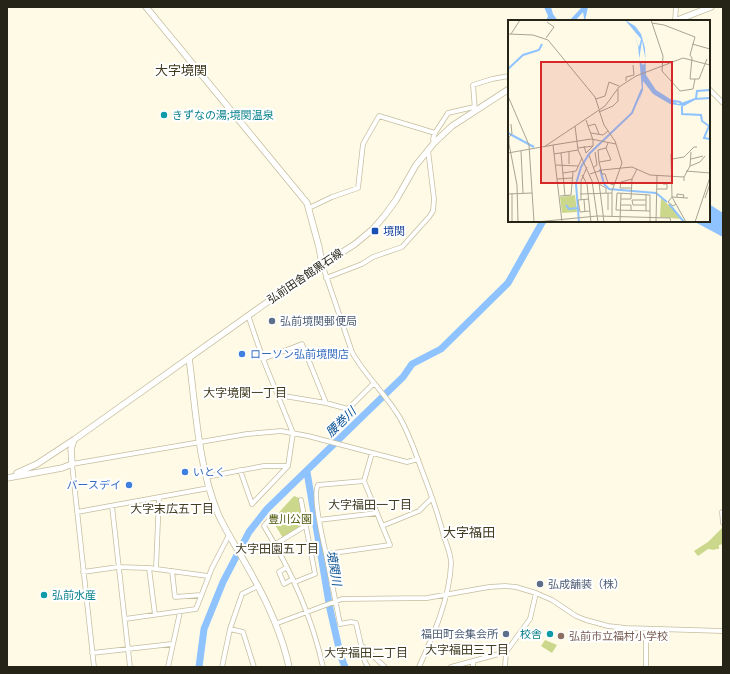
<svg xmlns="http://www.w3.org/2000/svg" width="730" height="674" font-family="Cabin,'Noto Sans JP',sans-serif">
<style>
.green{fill:#cbd78a}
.water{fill:#8fc3ff}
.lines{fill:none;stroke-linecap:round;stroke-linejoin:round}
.river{stroke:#8fc3ff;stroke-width:7}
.minor-casing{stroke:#c5be9f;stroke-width:5.5}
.major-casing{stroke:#c5be9f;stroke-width:7}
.minor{stroke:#fff;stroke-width:4}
.major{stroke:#fff;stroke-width:5.5}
.culture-dot{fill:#0f9aa8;stroke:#fff;stroke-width:1.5}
.transit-dot{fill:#1a4fb4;stroke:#fff;stroke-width:1.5}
.service-dot{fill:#5c6f8a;stroke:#fff;stroke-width:1.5}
.shop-dot{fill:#3f7fe0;stroke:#fff;stroke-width:1.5}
.education-dot{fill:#8d6e63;stroke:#fff;stroke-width:1.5}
.labels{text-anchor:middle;stroke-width:4;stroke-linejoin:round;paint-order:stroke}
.culture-label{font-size:11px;fill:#0d838f;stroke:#fff;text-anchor:start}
.transit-label{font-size:11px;fill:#164399;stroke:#fff;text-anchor:start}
.street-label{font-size:11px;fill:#262417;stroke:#fff}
.service-label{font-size:11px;fill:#4e5e75;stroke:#fff;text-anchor:start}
.shop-label{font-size:11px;fill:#366cbe;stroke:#fff;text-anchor:start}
.park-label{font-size:11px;fill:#525a0f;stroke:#fff}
.education-label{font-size:11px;fill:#785e54;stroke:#fff;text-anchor:start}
.neighbourhood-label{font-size:12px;fill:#413b20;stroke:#fff}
.water-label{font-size:12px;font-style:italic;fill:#095193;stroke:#fff}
.quarter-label{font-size:13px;fill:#413b20;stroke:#fff}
.inset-river{fill:none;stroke:#8fc3ff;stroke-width:2}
.inset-road{fill:none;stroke:#a8a493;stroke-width:1}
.view{fill:#d62828;fill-opacity:0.15;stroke:#d62828;stroke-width:2}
.inset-edge{fill:none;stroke:#262417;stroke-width:2}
</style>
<rect width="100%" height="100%" fill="#fefae6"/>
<path class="green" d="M 294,496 L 299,498 L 304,524 L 283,538 L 272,520 Z
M 722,528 L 723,544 L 719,545 L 719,549 L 715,549 L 715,550 L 708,549 L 698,556 L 694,551 L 708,542 Z
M 545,640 L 557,645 L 552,653 L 541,646 Z"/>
<path class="water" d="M 544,7 L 551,7 L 553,14 L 558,21 L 546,21 L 548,16 Z
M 582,7 L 588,7 L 585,21 L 583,21 L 584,18 L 583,12 L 576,20 L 577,21 L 569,21 Z
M 709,204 L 723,213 L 723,237 L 693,221 L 709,221 Z"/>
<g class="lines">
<path class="river" d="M 307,472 L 330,609 L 341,657 L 345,667
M 199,667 L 204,629 L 223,582 L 249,532 L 267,509 L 403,377 L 412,364 L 441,349 L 508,283 L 543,221"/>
<defs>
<path id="minor" d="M 675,21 L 676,7
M 709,89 L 723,103
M 475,110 L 473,85 L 492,79 L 509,76
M 435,133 L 448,113 L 474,107
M 309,208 L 332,197 L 358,188 L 363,144 L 379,116 L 435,133 L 433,139 L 434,143
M 322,264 L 352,352 C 365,376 386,394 400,418 C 409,434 415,451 421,468 C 430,491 438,513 444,537 C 447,545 451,555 451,563 C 450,598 433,636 419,667
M 326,278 L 362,264 L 373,257 L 402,247 L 429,217 L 433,211 L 434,199 L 428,150
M 263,359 L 302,344 L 326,403
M 278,395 L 326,403 L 348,409 L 374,383
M 240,470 L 252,504 L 288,466 L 293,433 L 263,359 L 248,315
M 206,477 L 264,466 L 288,466
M 364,481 L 318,485 C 312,494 323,541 326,554 L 390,545 L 364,481 L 372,453
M 112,506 L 130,667
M 77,512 L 209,488
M 722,512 L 723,523
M 269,520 L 264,526 C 291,570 312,617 323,667
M 319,520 L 377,513
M 382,526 L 419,511 L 432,498
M 274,545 L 305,526
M 326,554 L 340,624 L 351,622 L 356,623 L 365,662 L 368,667
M 287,567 L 279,572 L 284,584 L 293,579
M 149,568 L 155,615
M 156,569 L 159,497
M 172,571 L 175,597 L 201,595
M 83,572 L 118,567 L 149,568 L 208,576
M 295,582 L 315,574 L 301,500
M 125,619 L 196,609 L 212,568 L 229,535
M 275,624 L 342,599 L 427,598 L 489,587 L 505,586 L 516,587 L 536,593 L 552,600 L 576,616 L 586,620 L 608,626 L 626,628 L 723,631
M 230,629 L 243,632 L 254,667
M 361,645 L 385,667
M 92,653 L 172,644
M 94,667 L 72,464 L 247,434 L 281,431 L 308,436 L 407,462 L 418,459
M 168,667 L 180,612
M 222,667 L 230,629 L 242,594 L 258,586
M 451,667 L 506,652
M 473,667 L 473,661
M 505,667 L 506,652 L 530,619 L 536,593
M 646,667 L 646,629"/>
<path id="major" d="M 146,7 L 307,203 L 319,247 L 322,264
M 675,21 L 711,7
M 189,358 C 196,410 198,467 219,516 C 229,537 242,556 253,577 C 268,603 283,638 289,667
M 72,464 L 71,449 L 74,440
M 17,473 L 37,464 L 75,439 L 287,288 L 355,244 L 373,229 L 385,215 L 396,200 L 416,165 L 434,143 L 452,126 L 509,89
M 7,478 L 62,468 L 72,464"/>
</defs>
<use href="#minor" class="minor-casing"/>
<use href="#major" class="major-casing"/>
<use href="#minor" class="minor"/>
<use href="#major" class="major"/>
</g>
<g class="culture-dot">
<circle cx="164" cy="115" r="4"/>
<circle cx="44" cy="595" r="4"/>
<circle cx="550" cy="634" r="4"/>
</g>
<rect class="transit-dot" x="371" y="227" width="8" height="8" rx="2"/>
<g class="service-dot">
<circle cx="272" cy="321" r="4"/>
<circle cx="540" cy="584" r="4"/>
<circle cx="506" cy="634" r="4"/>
</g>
<g class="shop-dot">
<circle cx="242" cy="354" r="4"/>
<circle cx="185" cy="472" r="4"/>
<circle cx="129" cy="485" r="4"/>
</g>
<circle class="education-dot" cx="561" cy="636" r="4"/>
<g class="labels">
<g class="culture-label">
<text x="172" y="119">きずなの湯;境関温泉</text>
<text x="52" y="599">弘前水産</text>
<text x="542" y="638" text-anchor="end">校舎</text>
</g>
<g class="transit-label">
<text x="383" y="235">境関</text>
</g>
<g class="street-label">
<text transform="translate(305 276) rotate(-34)" y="4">弘前田舎館黒石線</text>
</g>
<g class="service-label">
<text x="280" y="325">弘前境関郵便局</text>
<text x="548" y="588">弘成舗装（株）</text>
<text x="498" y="638" text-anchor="end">福田町会集会所</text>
</g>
<g class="shop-label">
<text x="250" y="358">ローソン弘前境関店</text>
<text x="193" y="476">いとく</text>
<text x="121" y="489" text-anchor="end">バースデイ</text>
</g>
<g class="park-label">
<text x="290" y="523">豊川公園</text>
</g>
<g class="education-label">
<text x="569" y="640">弘前市立福村小学校</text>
</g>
<g class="neighbourhood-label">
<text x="245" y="397">大字境関一丁目</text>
<text x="370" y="509">大字福田一丁目</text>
<text x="172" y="513">大字末広五丁目</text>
<text x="277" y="553">大字田園五丁目</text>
<text x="467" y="654">大字福田三丁目</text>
<text x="366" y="657">大字福田二丁目</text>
</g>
<g class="water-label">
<text transform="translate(341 422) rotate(-44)" y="4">腰巻川</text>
<text transform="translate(334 568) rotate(80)" y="4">境関川</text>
</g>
<g class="quarter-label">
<text x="181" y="75">大字境関</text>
<text x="469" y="537">大字福田</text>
</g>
</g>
<g transform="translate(508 20)">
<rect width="202" height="202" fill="#fefae6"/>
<path d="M 67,175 L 69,192 L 54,193 L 52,177 ZM 153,178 L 165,189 L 172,199 L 152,197 Z" fill="#cbd78a"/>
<path d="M 117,0 L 127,6 L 133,14 L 137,28 L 138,55 L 148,70 L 170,84 L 187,78 L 202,77 L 202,79 L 187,80 L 176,86 L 162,84 L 145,74 L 135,61 L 135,70 L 131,81 L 134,70 L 130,25 L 126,13 L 131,27 L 133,19 ZM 134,21 L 138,42 L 135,45 L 131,40 Z" fill="#8fc3ff" fill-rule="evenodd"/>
<path class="inset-river" d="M 0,49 L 15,35 L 31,30 L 34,24M 188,78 L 189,71 L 202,70M 161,80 L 172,82 L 175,85M 174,86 L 174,94 L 193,95 L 194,101 L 201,106 L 196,118 L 202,119M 0,113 L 26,127M 92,149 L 96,164 L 101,169 L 148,173M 148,173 L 159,182M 161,184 L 176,202M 58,185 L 61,189 L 69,188M 71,202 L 68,164 L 73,147 L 81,134 L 124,93 L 134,69"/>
<path class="inset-road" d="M 143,0 L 155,36 L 154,51 L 172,71 L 185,69 L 187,59M 144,3 L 156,5 L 187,17 L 182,35 L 184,38 L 182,59 L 191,59 L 199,39M 0,14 L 25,15 L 40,20 L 87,77 L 91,89M 3,14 L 12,0M 38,18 L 46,7 L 39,2M 184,24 L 202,29M 118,61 L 118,57 L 126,55 L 125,45M 0,76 L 21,125 L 26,202M 88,79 L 97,76 L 101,62 L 111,66M 91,90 L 96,105 L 107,121 L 114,143 L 104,171 L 104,197M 91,92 L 105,86 L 110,81 L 110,69M 3,104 L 4,114 L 1,117 L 1,124 L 9,165 L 10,202M 67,106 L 70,130 L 84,161 L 90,202M 80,106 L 87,104 L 91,114M 83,113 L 95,115 L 100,111M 76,126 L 78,133 L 85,126 L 85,120 L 78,100M 36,127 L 97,86 L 111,67 L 128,56 L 175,38 L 202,45M 70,128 L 85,126M 98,128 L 90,130 L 91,142 L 103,140 L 98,128 L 100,123M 13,131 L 15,173M 0,133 L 45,125M 53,133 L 57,176M 46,134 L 70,130M 163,134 L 164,177 L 178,202M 81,135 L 91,163 L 96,202M 164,139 L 176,137 L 186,127 L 189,127M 183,139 L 195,136M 91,142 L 94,154 L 97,154 L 100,163 L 106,165M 61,144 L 61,131M 48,145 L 70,146M 182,146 L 192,142 L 197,136M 86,147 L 89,145 L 87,132M 178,151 L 202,153M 55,153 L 68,151 L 74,138M 82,154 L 94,150 L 124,147 L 142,155 L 176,157M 74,155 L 79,164 L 83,202M 49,159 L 64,158M 176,161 L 176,157 L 182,146 L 183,132M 91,164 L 98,168 L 98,173M 124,168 L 112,168 L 113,162 L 124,159M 149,169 L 159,169 L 159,164 L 155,164M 0,174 L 24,173M 72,174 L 104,173M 52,176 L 63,175 L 65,152M 169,177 L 169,174 L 176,175 L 175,178M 197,178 L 202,164M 81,179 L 70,180 L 72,192 L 82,191M 113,179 L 123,179 L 124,159 L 129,149M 73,180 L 73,161 L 79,147M 76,180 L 77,192M 168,184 L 165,186 L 160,182 L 164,177 L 180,178M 113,185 L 123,185 L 123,191M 138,185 L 125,185 L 124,180 L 138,180M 100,190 L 100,173M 138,191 L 138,174M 4,202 L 4,173M 28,202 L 89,196 L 162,198 L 163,202M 54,202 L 45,125 L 83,119 L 108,124M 112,202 L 113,173M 142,202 L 142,175 L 109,173 L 108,190 L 142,191M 148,202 L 149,155M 187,202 L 202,157"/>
<path class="view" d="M 33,42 L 164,42 L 164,163 L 33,163 Z"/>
<rect width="202" height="202" class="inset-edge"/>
</g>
<rect width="730" height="674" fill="none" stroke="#262417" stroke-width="16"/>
</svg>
